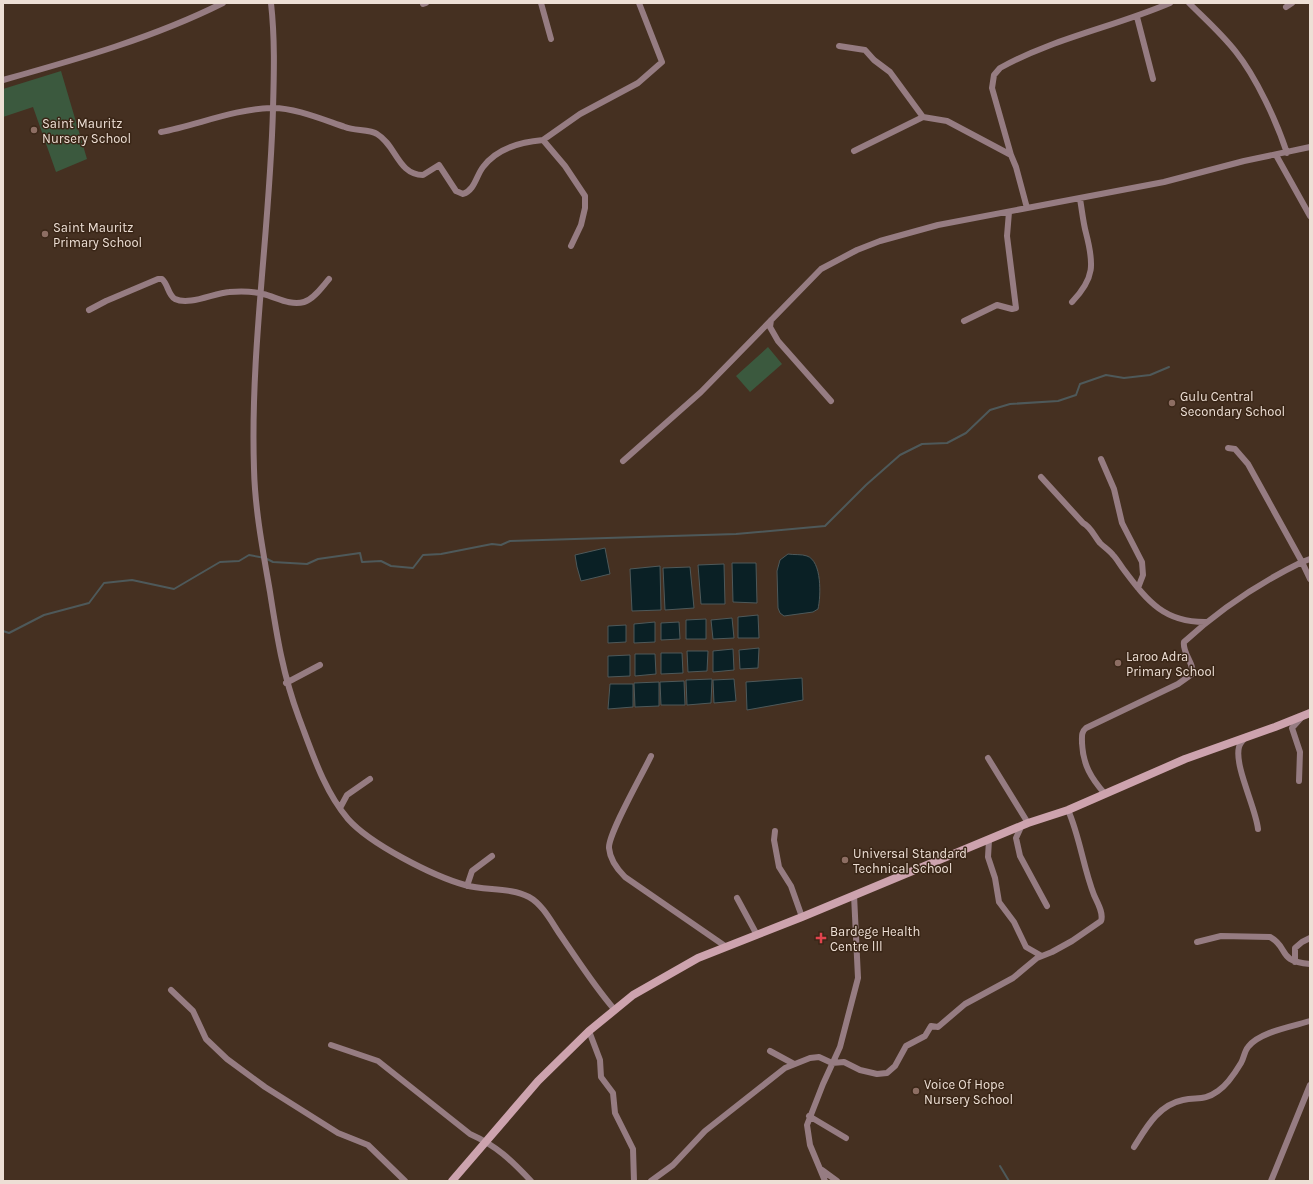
<svg xmlns="http://www.w3.org/2000/svg" width="1313" height="1184" font-family="Karla,sans-serif">
<style>
.green{fill:#3b593e}
.water{fill:#0a2025;stroke:#4e595a}
.lines{fill:none;stroke-linecap:round;stroke-linejoin:round}
.stream{stroke:#4e595a;stroke-width:2}
.street{stroke:#967c82;stroke-width:6}
.secondary{stroke:#cda3ae;stroke-width:8}
.education-dot{fill:#8d6e63;stroke:#3a2617;stroke-width:1.5}
.health-dot{fill:#e0444e;stroke:#3a2617;stroke-width:1.5}
.labels{text-anchor:middle;stroke-width:3;stroke-linejoin:round;paint-order:stroke}
.poi-label{font-size:13px;fill:#eddfd5;stroke:#3a2617;text-anchor:start}
</style>
<rect width="100%" height="100%" fill="#453021"/>
<path class="green" d="M 61,71 L 87,159 L 56,172 L 33,107 L 3,117 L 3,89 Z
M 768,347 L 782,364 L 750,392 L 736,376 Z"/>
<path class="water" d="M 605,548 L 610,574 L 581,581 L 577,567 L 575,555 Z
M 788,554 C 794,555 802,554 807,556 C 822,561 821,596 818,609 L 813,612 L 784,616 L 780,613 L 778,608 L 777,571 L 780,560 Z
M 732,563 L 756,563 L 757,603 L 733,602 Z
M 724,564 L 725,604 L 701,604 L 698,565 Z
M 660,566 L 661,610 L 632,611 L 630,569 Z
M 690,567 L 694,608 L 665,610 L 663,568 Z
M 758,615 L 759,638 L 738,638 L 738,617 Z
M 732,618 L 734,638 L 713,639 L 711,620 Z
M 706,619 L 706,639 L 686,639 L 686,620 Z
M 655,622 L 655,642 L 634,643 L 634,624 Z
M 679,622 L 680,639 L 661,640 L 661,623 Z
M 626,625 L 626,642 L 608,643 L 608,626 Z
M 759,648 L 758,668 L 740,669 L 739,650 Z
M 733,649 L 734,670 L 713,672 L 713,651 Z
M 687,651 L 708,651 L 707,671 L 688,672 Z
M 661,653 L 682,653 L 683,673 L 661,674 Z
M 635,654 L 655,654 L 656,674 L 635,676 Z
M 630,655 L 630,676 L 608,677 L 608,656 Z
M 802,678 L 803,700 L 747,710 L 746,682 Z
M 712,679 L 711,703 L 687,705 L 686,680 Z
M 734,679 L 736,701 L 714,703 L 713,680 Z
M 684,681 L 685,705 L 661,705 L 660,682 Z
M 659,682 L 659,706 L 635,707 L 634,683 Z
M 610,684 L 633,684 L 633,707 L 608,709 Z"/>
<g class="lines">
<path class="stream" d="M 3,631 L 9,633 L 44,615 L 89,603 L 104,583 L 132,580 L 174,589 L 220,562 L 239,561 L 249,555 L 265,558 L 273,562 L 307,564 L 318,559 L 360,553 L 362,562 L 381,561 L 391,566 L 413,568 L 423,555 L 441,554 L 492,544 L 501,545 L 510,541 L 736,534 L 825,526 L 866,485 L 900,455 L 922,444 L 947,443 L 966,433 L 990,410 L 1010,404 L 1058,401 L 1076,395 L 1080,384 L 1106,375 L 1124,378 L 1150,375 L 1169,367
M 1000,1166 L 1009,1181"/>
<path class="street" d="M 271,3 C 275,39 274,73 273,109 C 270,229 250,349 254,469 C 255,510 263,551 270,592 C 277,637 283,675 299,718 C 312,752 324,791 348,819 C 370,844 433,876 465,885 C 485,891 510,887 529,897 C 542,904 551,921 559,933 C 577,959 594,986 614,1009
M 541,3 L 551,39
M 1189,3 C 1205,19 1222,34 1236,52 C 1256,77 1277,122 1287,153
M 423,4 L 426,3
M 1286,7 L 1292,3
M 1137,17 L 1153,79
M 839,46 L 865,50 L 874,60 L 890,72 L 923,117
M 3,80 C 78,59 153,38 223,3
M 161,132 C 197,125 235,109 271,108 C 293,107 324,120 345,127 C 354,131 370,129 377,134 C 396,145 398,175 423,175 L 439,165 L 456,191 L 463,194 C 475,190 476,176 483,167 C 497,148 520,142 543,140
M 854,151 L 923,117 L 947,121 L 1011,155 L 1016,167 L 1027,208
M 1011,155 L 992,88 L 994,75 L 1000,68 C 1054,38 1114,27 1170,3
M 1276,155 L 1310,216
M 571,246 L 581,225 L 585,208 L 585,196 L 565,166 L 543,140 L 580,114 L 638,83 L 662,62 L 639,3
M 1072,302 C 1095,278 1094,264 1086,233 C 1083,222 1082,210 1080,199
M 89,310 L 106,301 L 158,279 L 162,279 C 168,284 168,295 175,299 C 189,306 214,293 229,292 C 240,291 252,291 263,294 C 276,297 290,306 304,302 C 314,299 322,287 329,279
M 771,320 L 770,327 L 778,341 L 831,401
M 964,321 L 997,305 L 1012,309 L 1016,308 L 1007,236 L 1009,212
M 1228,448 L 1235,449 L 1248,464 L 1302,562 L 1310,559
M 1101,459 L 1114,489 L 1122,523 L 1142,562 L 1143,575 L 1138,588
M 623,461 L 701,392 L 821,269 L 857,250 L 880,241 L 938,225 L 1164,182 L 1244,161 L 1310,147
M 1041,477 L 1083,523 C 1091,527 1094,536 1100,543 C 1104,547 1110,551 1113,555 C 1117,559 1120,565 1124,570 C 1148,602 1165,623 1207,622
M 286,683 L 320,665
M 1246,737 C 1243,740 1240,744 1239,747 C 1234,766 1256,808 1258,829
M 651,756 C 643,773 608,834 609,848 C 610,860 617,869 625,877 L 725,946
M 988,758 L 1028,823
M 1299,781 L 1300,752 L 1292,728 L 1302,717
M 1105,794 C 1091,778 1083,765 1082,743 C 1082,737 1081,732 1086,728 L 1178,684 L 1192,674 C 1195,664 1182,653 1184,642 C 1219,610 1259,583 1302,562 L 1310,579
M 340,808 L 347,795 L 370,779
M 1021,827 L 1016,838 L 1020,856 L 1047,906
M 775,831 L 774,840 L 779,867 L 791,886 L 802,917
M 989,840 L 988,857 L 995,878 L 999,902 L 1014,922 L 1026,947 L 1040,955
M 467,886 L 472,871 L 492,856
M 737,898 L 757,935
M 1197,942 L 1221,936 L 1270,937 C 1290,948 1276,961 1310,964
M 1295,962 L 1295,948 L 1302,942 L 1310,938
M 171,990 L 193,1011 L 206,1039 L 227,1059 L 265,1087 L 338,1133 L 368,1145 L 405,1181
M 589,1031 L 600,1060 L 601,1077 L 613,1093 L 615,1113 L 633,1149 L 634,1181
M 331,1045 L 378,1061 L 470,1134 C 497,1146 511,1160 531,1181
M 770,1051 L 794,1064
M 809,1116 L 846,1138
M 1134,1147 C 1146,1128 1158,1105 1183,1100 C 1198,1097 1204,1101 1218,1091 C 1227,1085 1235,1073 1241,1063 C 1244,1058 1244,1052 1248,1047 C 1259,1032 1294,1026 1310,1021
M 822,1170 L 837,1181
M 651,1181 L 673,1165 L 705,1131 L 785,1068 L 810,1058 L 819,1057 L 832,1063 L 844,1062 L 860,1070 L 877,1074 L 887,1073 L 895,1066 L 906,1046 L 925,1036 L 931,1026 L 938,1027 L 965,1004 L 1013,978 L 1037,958 L 1052,952 L 1072,941 L 1101,921 C 1104,913 1097,902 1094,895 C 1083,867 1080,837 1068,810
M 825,1181 L 810,1145 L 807,1125 L 823,1084 L 840,1047 L 858,978 L 854,895
M 1271,1181 L 1310,1085"/>
<path class="secondary" d="M 452,1181 L 538,1081 L 589,1031 L 633,995 L 698,958 L 802,917 L 1028,823 L 1068,810 L 1185,759 L 1275,727 L 1310,713"/>
</g>
<g class="education-dot">
<circle cx="34" cy="130" r="4"/>
<circle cx="45" cy="234" r="4"/>
<circle cx="1172" cy="403" r="4"/>
<circle cx="1118" cy="663" r="4"/>
<circle cx="845" cy="860" r="4"/>
<circle cx="916" cy="1091" r="4"/>
</g>
<path class="health-dot" d="M819 932h4v4h4v4h-4v4h-4v-4h-4v-4h4z"/>
<g class="labels">
<g class="poi-label">
<text x="42" y="128">Saint Mauritz<tspan x="42" dy="15">Nursery School</tspan></text>
<text x="53" y="232">Saint Mauritz<tspan x="53" dy="15">Primary School</tspan></text>
<text x="1180" y="401">Gulu Central<tspan x="1180" dy="15">Secondary School</tspan></text>
<text x="1126" y="661">Laroo Adra<tspan x="1126" dy="15">Primary School</tspan></text>
<text x="853" y="858">Universal Standard<tspan x="853" dy="15">Technical School</tspan></text>
<text x="830" y="936">Bardege Health<tspan x="830" dy="15">Centre lll</tspan></text>
<text x="924" y="1089">Voice Of Hope<tspan x="924" dy="15">Nursery School</tspan></text>
</g>
</g>
<rect width="1313" height="1184" fill="none" stroke="#eddfd5" stroke-width="8"/>
</svg>
